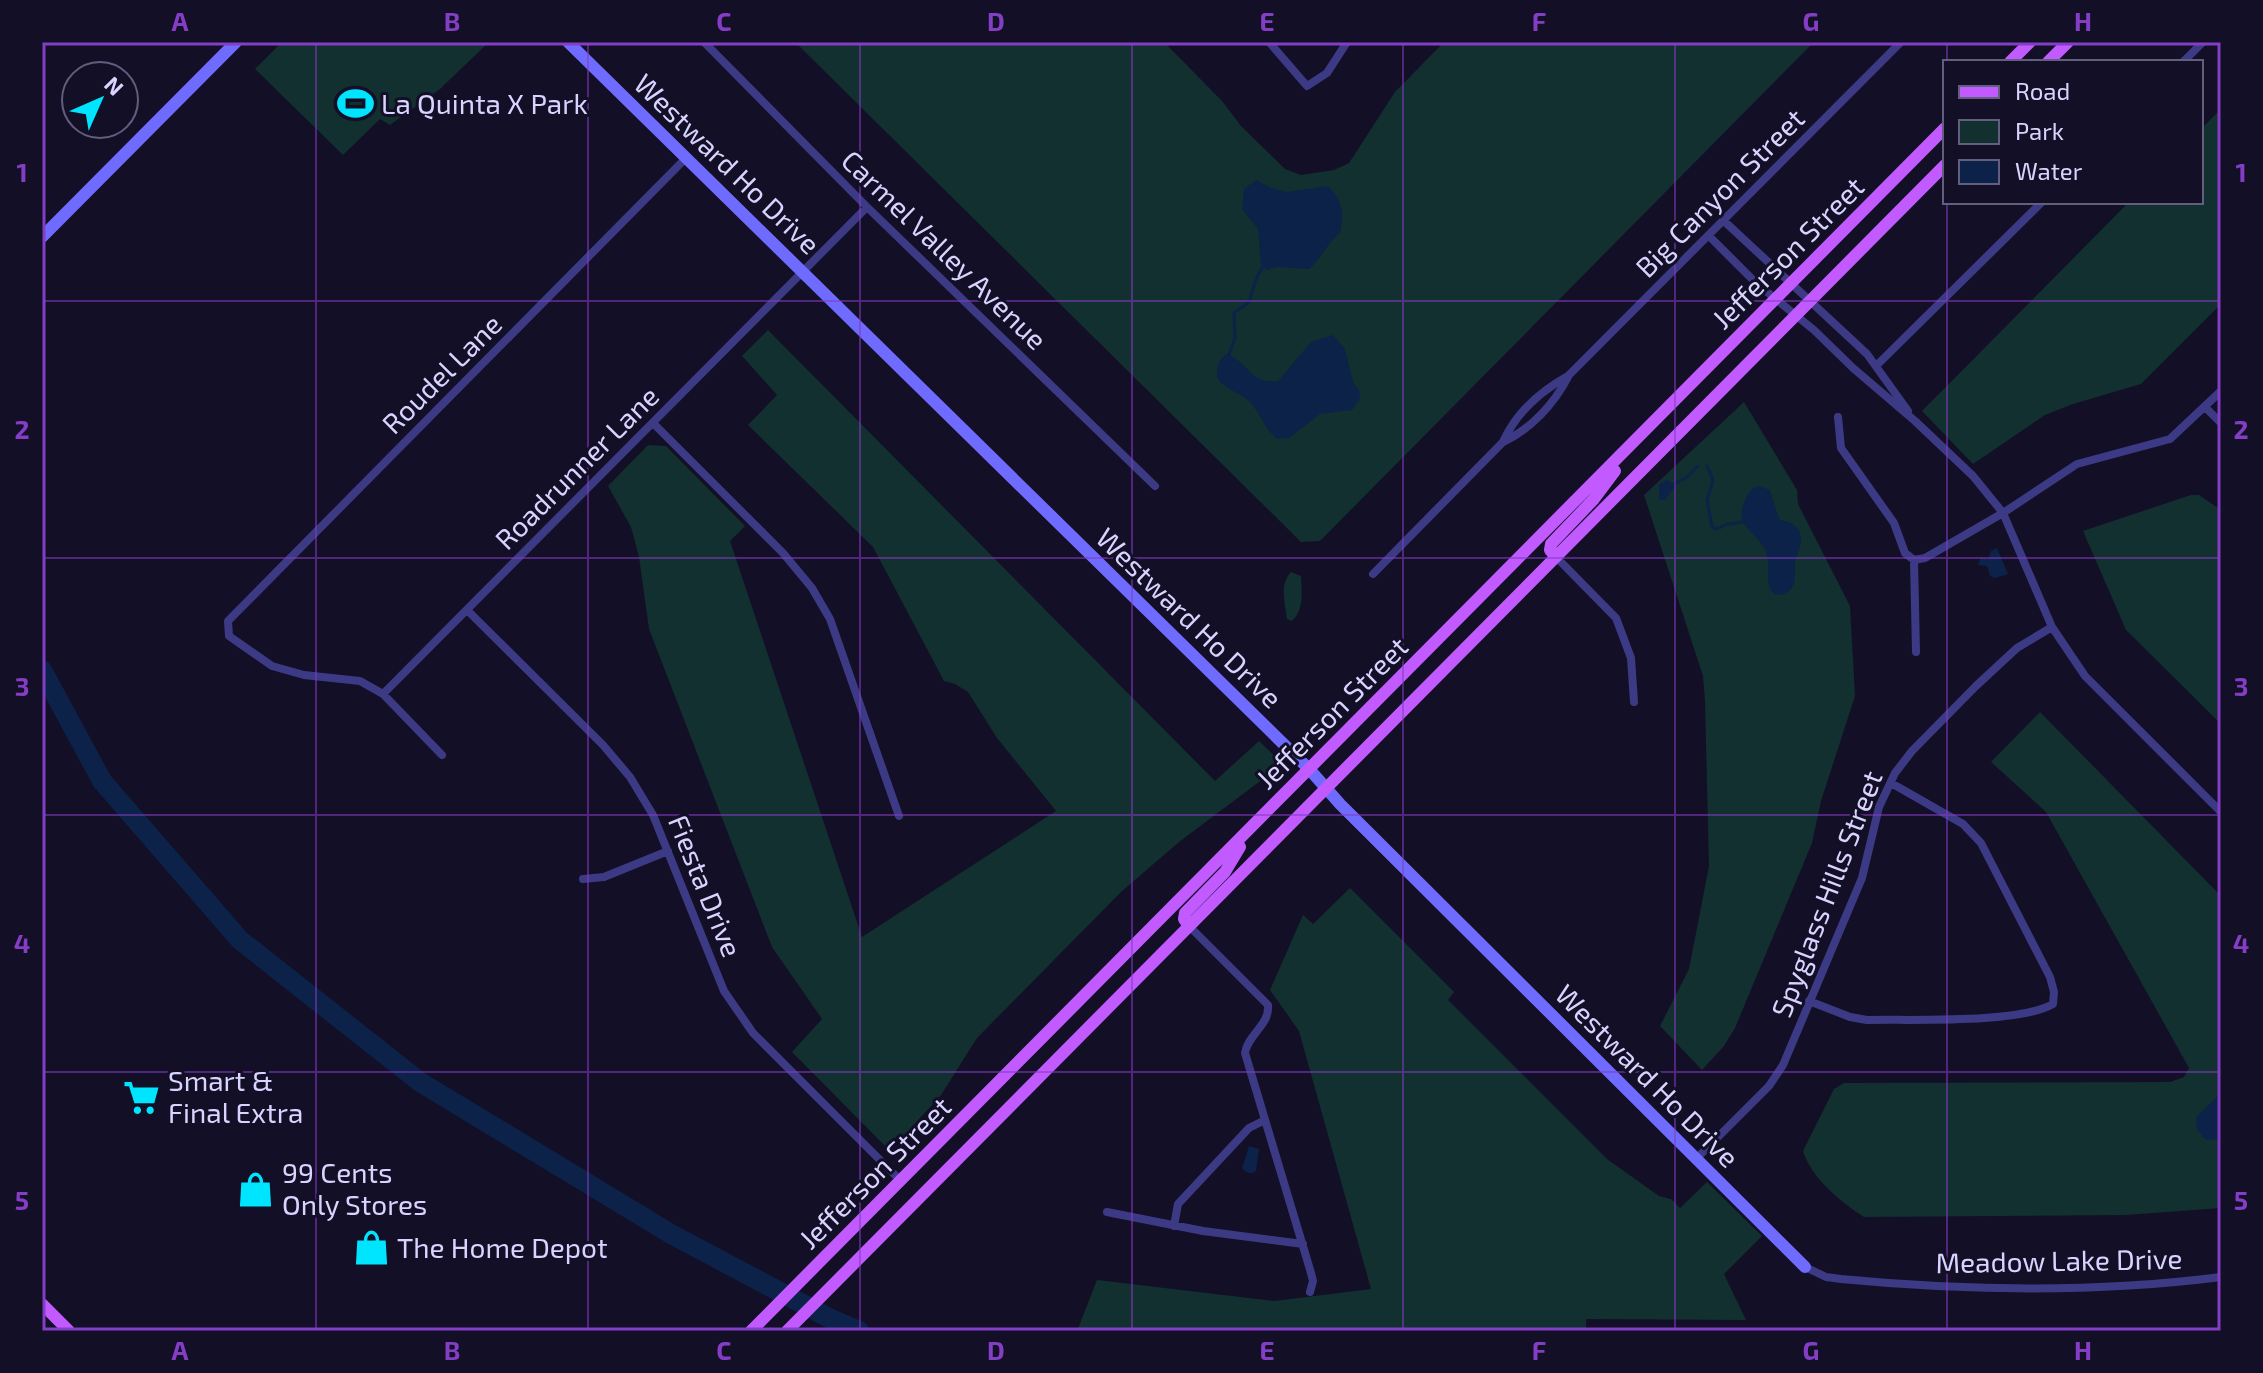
<svg xmlns="http://www.w3.org/2000/svg" width="2263" height="1373" font-family="'Exo 2',sans-serif">
<style>
.green{fill:#12302f}
.water{fill:#0c2248}
.lines{fill:none;stroke-linecap:round;stroke-linejoin:round}
.stream{stroke:#0c2248;stroke-width:3}
.river{stroke:#0c2248;stroke-width:20}
.street{stroke:#3d3a85;stroke-width:8}
.secondary{stroke:#6f6bff;stroke-width:12}
.primary{stroke:#c25bff;stroke-width:12}
.grid{fill:none;stroke:#843dc5;stroke-width:2;stroke-opacity:0.55}
.labels{text-anchor:middle;stroke-width:6;stroke-linejoin:round;paint-order:stroke}
.poi-label{font-size:28px;fill:#d9d4ff;stroke:#130f26;text-anchor:start}
.street-label{font-size:28px;fill:#d9d4ff;stroke:#130f26}
.neatline{fill:none;stroke:#843dc5;stroke-width:3}
.grid-label{font-size:26px;text-anchor:middle;font-weight:bold;fill:#843dc5}
</style>
<rect width="100%" height="100%" fill="#130f26"/>
<path class="green" d="M 282,42 L 489,42 L 440,89 L 390,125 L 380,119 L 343,155 L 255,69 Z
M 795,42 L 1164,42 L 1222,101 L 1241,126 L 1285,169 L 1301,175 L 1334,170 L 1349,163 L 1395,92 L 1444,42 L 1814,42 L 1320,541 L 1301,542 Z
M 2221,109 L 2221,304 L 2141,384 L 2073,404 L 2045,415 L 1973,464 L 1922,411 L 2129,202 L 2201,202 L 2201,129 Z
M 768,330 L 1215,781 L 1259,741 L 1283,764 L 1179,842 L 1121,892 L 977,1038 L 941,1095 L 890,1151 L 792,1052 L 822,1019 L 772,947 L 649,629 L 639,557 L 631,527 L 608,486 L 648,445 L 666,446 L 745,526 L 730,541 L 862,937 L 1056,811 L 997,738 L 968,692 L 955,684 L 944,681 L 873,547 L 748,425 L 777,395 L 742,356 Z
M 1744,402 L 1797,490 L 1798,504 L 1850,606 L 1855,696 L 1821,801 L 1812,843 L 1735,1028 L 1724,1046 L 1702,1070 L 1660,1026 L 1689,969 L 1709,866 L 1705,701 L 1703,676 L 1644,495 Z
M 2191,495 L 2199,495 L 2221,510 L 2221,724 L 2126,630 L 2083,531 Z
M 1291,572 L 1301,576 C 1302,592 1304,610 1292,621 L 1287,619 C 1285,603 1279,584 1291,572 Z
M 2040,712 L 2221,896 L 2221,1208 L 2126,1215 L 1864,1217 C 1841,1202 1811,1178 1803,1151 L 1834,1089 L 1844,1083 L 2170,1082 L 2184,1077 L 2189,1068 L 2046,812 L 1991,762 Z
M 1350,888 L 1454,992 L 1448,1000 L 1607,1159 L 1659,1196 L 1671,1199 L 1680,1208 L 1707,1182 L 1762,1236 L 1724,1274 L 1746,1320 L 1586,1319 L 1586,1331 L 1077,1331 L 1097,1280 L 1274,1301 L 1371,1289 L 1299,1031 L 1270,990 L 1303,915 L 1313,924 Z"/>
<path class="water" d="M 1256,180 L 1271,188 L 1287,192 L 1328,186 C 1343,201 1344,213 1340,233 C 1327,243 1322,258 1309,269 L 1277,267 L 1267,270 L 1261,264 L 1258,229 L 1242,209 L 1244,189 Z
M 1333,335 L 1345,349 L 1353,382 L 1359,390 L 1360,399 L 1352,410 L 1320,414 L 1289,438 L 1277,439 C 1263,427 1260,412 1249,401 C 1238,391 1225,391 1217,377 L 1218,363 L 1226,354 C 1248,360 1249,385 1278,381 L 1311,342 Z
M 1667,480 L 1676,485 L 1665,500 L 1659,500 L 1659,484 Z
M 1759,486 L 1770,490 L 1779,519 C 1785,522 1792,522 1796,527 C 1808,541 1796,550 1795,564 C 1794,579 1799,589 1781,595 L 1774,594 C 1763,581 1772,567 1766,552 C 1758,531 1731,527 1746,498 C 1749,491 1752,488 1759,486 Z
M 1997,548 L 2008,574 L 1995,578 L 1990,576 L 1987,566 L 1978,565 L 1981,557 L 1988,559 L 1991,551 Z
M 2221,1093 L 2221,1139 L 2206,1140 L 2197,1130 L 2196,1117 Z
M 1249,1146 L 1259,1149 L 1256,1171 C 1251,1175 1246,1173 1242,1168 Z"/>
<g class="lines">
<path class="stream" d="M 1229,355 L 1235,338 L 1234,313 L 1249,302 L 1256,279 L 1263,266
M 1707,466 L 1713,480 L 1707,500 L 1712,527 L 1717,529 L 1727,524 L 1744,522
M 1674,484 L 1687,477 L 1698,466"/>
<path class="river" d="M 42,670 L 102,781 L 240,940 L 420,1082 L 671,1234 L 831,1319 L 859,1331"/>
<path class="street" d="M 704,42 L 867,207 L 1155,486
M 1269,42 L 1307,86 L 1327,73 L 1347,42
M 2183,62 L 2203,42
M 1724,221 L 1867,354 L 1908,411
M 1709,236 L 1756,283 L 1814,330 L 1853,368 L 1915,421 L 1973,476 L 2003,513 L 2052,627 L 2085,676 L 2221,812
M 1876,366 L 2042,202
M 2205,407 L 2221,423
M 1838,417 L 1841,448 L 1894,523 L 1905,553 L 1914,560 L 1925,558 L 2003,513 L 2077,464 L 2170,439 L 2221,391
M 653,423 L 783,553 L 812,588 L 830,619 L 899,816
M 1503,442 C 1516,413 1541,391 1568,376 L 1901,42
M 1556,557 L 1616,618 L 1631,658 L 1634,702
M 1914,560 L 1916,652
M 1373,574 L 1503,442 C 1531,429 1554,404 1568,377
M 467,610 L 603,745 L 630,777 L 653,815 L 724,991 L 753,1033 L 901,1181
M 383,694 L 867,207
M 442,755 L 383,694 L 360,681 L 304,675 L 272,666 L 229,636 L 228,621 L 686,158
M 583,879 L 604,877 L 668,851
M 1189,926 L 1268,1005 C 1270,1025 1248,1034 1245,1053 L 1311,1273 L 1313,1281 L 1310,1292
M 1809,1001 L 1850,1017 L 1867,1020 C 1913,1019 2017,1024 2053,1004 L 2054,992 L 2050,977 L 1981,843 L 1963,824 L 1891,783
M 1696,1159 L 1769,1086 L 1783,1065 L 1862,878 L 1879,807 L 1895,773 L 1912,751 L 1976,686 L 2017,648 L 2052,627
M 1107,1212 L 1203,1231 L 1303,1244
M 1174,1226 L 1178,1204 L 1249,1128 L 1265,1120
M 1805,1267 L 1826,1277 L 1841,1279 C 1967,1291 2095,1293 2221,1277"/>
<path class="secondary" d="M 568,42 L 1310,770 L 1340,804 L 1805,1267
M 42,237 L 236,42"/>
<path class="primary" d="M 2010,62 L 2030,42
M 2048,62 L 2068,42
M 1556,557 L 1550,550 L 1551,544 L 1594,499 L 1615,471
M 1189,926 L 1184,919 L 1185,913 L 1225,872 L 1240,847
M 42,1304 L 69,1331
M 751,1331 L 1945,128
M 787,1331 L 1945,165"/>
</g>
<path class="grid" d="M 316,42 L 316,1331M 588,42 L 588,1331M 860,42 L 860,1331M 1132,42 L 1132,1331M 1403,42 L 1403,1331M 1675,42 L 1675,1331M 1947,42 L 1947,62M 1947,202 L 1947,1331M 42,301 L 2221,301M 42,558 L 2221,558M 42,815 L 2221,815M 42,1072 L 2221,1072"/>
<defs>
<symbol id="stadium-bare" viewBox="-9 -9 18 18"><path d="M0-5a6.5 5 0 1 0 0 10a6.5 5 0 1 0 0-10ZM-3.5-1.8h7v3.6h-7Z" fill="#00e5ff" stroke="#130f26" stroke-width="2.5" paint-order="stroke"/></symbol>
<symbol id="supermarket-bare" viewBox="-9 -9 18 18"><path d="M-6-5.5h2.5l.6 2H6L4.5 2H-2.5L-4.4-4H-6ZM-1.5 3.2a1.3 1.3 0 1 0 .1 0ZM3 3.2a1.3 1.3 0 1 0 .1 0Z" fill="#00e5ff" stroke="#130f26" stroke-width="2.5" paint-order="stroke"/></symbol>
<symbol id="shop-bare" viewBox="-9 -9 18 18"><path d="M-5-2.5h2.3a2.7 3.5 0 0 1 5.4 0H5L5.5 6h-11ZM-1.5-2.5h3a1.5 2.3 0 0 0-3 0Z" fill="#00e5ff" stroke="#130f26" stroke-width="2.5" paint-order="stroke"/></symbol>
</defs>
<g fill-rule="evenodd">
<use href="#stadium-bare" x="330" y="78" width="51" height="51"/>
<use href="#supermarket-bare" x="116" y="1072" width="51" height="51"/>
<use href="#shop-bare" x="230" y="1164" width="51" height="51"/>
<use href="#shop-bare" x="346" y="1222" width="51" height="51"/>
</g>
<g class="labels">
<g class="poi-label">
<text x="381" y="114">La Quinta X Park</text>
<text x="168" y="1091">Smart &amp;<tspan x="168" dy="32">Final Extra</tspan></text>
<text x="282" y="1183">99 Cents<tspan x="282" dy="32">Only Stores</tspan></text>
<text x="397" y="1258">The Home Depot</text>
</g>
<g class="street-label">
<text transform="translate(727 164) rotate(44)" y="10">Westward Ho Drive</text>
<text transform="translate(1720 193) rotate(-45)" y="10">Big Canyon Street</text>
<text transform="translate(944 250) rotate(44)" y="10">Carmel Valley Avenue</text>
<text transform="translate(1788 253) rotate(-45)" y="10">Jefferson Street</text>
<text transform="translate(442 374) rotate(-45)" y="10">Roudel Lane</text>
<text transform="translate(577 468) rotate(-45)" y="10">Roadrunner Lane</text>
<text transform="translate(1189 618) rotate(44)" y="10">Westward Ho Drive</text>
<text transform="translate(1332 713) rotate(-45)" y="10">Jefferson Street</text>
<text transform="translate(705 886) rotate(68)" y="10">Fiesta Drive</text>
<text transform="translate(1827 894) rotate(-69)" y="10">Spyglass Hills Street</text>
<text transform="translate(1647 1076) rotate(45)" y="10">Westward Ho Drive</text>
<text transform="translate(875 1173) rotate(-45)" y="10">Jefferson Street</text>
<text transform="translate(2059 1261) rotate(-1)" y="10">Meadow Lake Drive</text>
</g>
</g>
<rect width="2263" height="1373" fill="none" stroke="#130f26" stroke-width="88"/>
<rect x="1943" y="60" width="260" height="144" fill="#130f26" stroke="#625e7d" stroke-width="2"/>
<rect x="1959" y="86" width="40" height="12" fill="#c25bff" stroke="#625e7d" stroke-width="2"/>
<text x="2015" y="100" font-size="24" fill="#d9d4ff">Road</text>
<rect x="1959" y="120" width="40" height="24" fill="#12302f" stroke="#625e7d" stroke-width="2"/>
<text x="2015" y="140" font-size="24" fill="#d9d4ff">Park</text>
<rect x="1959" y="160" width="40" height="24" fill="#0c2248" stroke="#625e7d" stroke-width="2"/>
<text x="2015" y="180" font-size="24" fill="#d9d4ff">Water</text>
<g transform="translate(100 100) rotate(45)"><circle r="38" fill="#130f26" stroke="#625e7d" stroke-width="2"/>
<path d="M0-6L14 30L0 20L-14 30Z" fill="#00e5ff"/>
<text y="-12" font-size="22" font-weight="bold" text-anchor="middle" fill="#d9d4ff">N</text>
</g>
<rect x="44" y="44" width="2175" height="1285" class="neatline"/>
<g class="grid-label">
<text x="180" y="31">A</text>
<text x="452" y="31">B</text>
<text x="724" y="31">C</text>
<text x="996" y="31">D</text>
<text x="1267" y="31">E</text>
<text x="1539" y="31">F</text>
<text x="1811" y="31">G</text>
<text x="2083" y="31">H</text>
<text x="22" y="182">1</text>
<text x="2241" y="182">1</text>
<text x="22" y="439">2</text>
<text x="2241" y="439">2</text>
<text x="22" y="696">3</text>
<text x="2241" y="696">3</text>
<text x="22" y="953">4</text>
<text x="2241" y="953">4</text>
<text x="22" y="1210">5</text>
<text x="2241" y="1210">5</text>
<text x="180" y="1360">A</text>
<text x="452" y="1360">B</text>
<text x="724" y="1360">C</text>
<text x="996" y="1360">D</text>
<text x="1267" y="1360">E</text>
<text x="1539" y="1360">F</text>
<text x="1811" y="1360">G</text>
<text x="2083" y="1360">H</text>
</g>
</svg>
